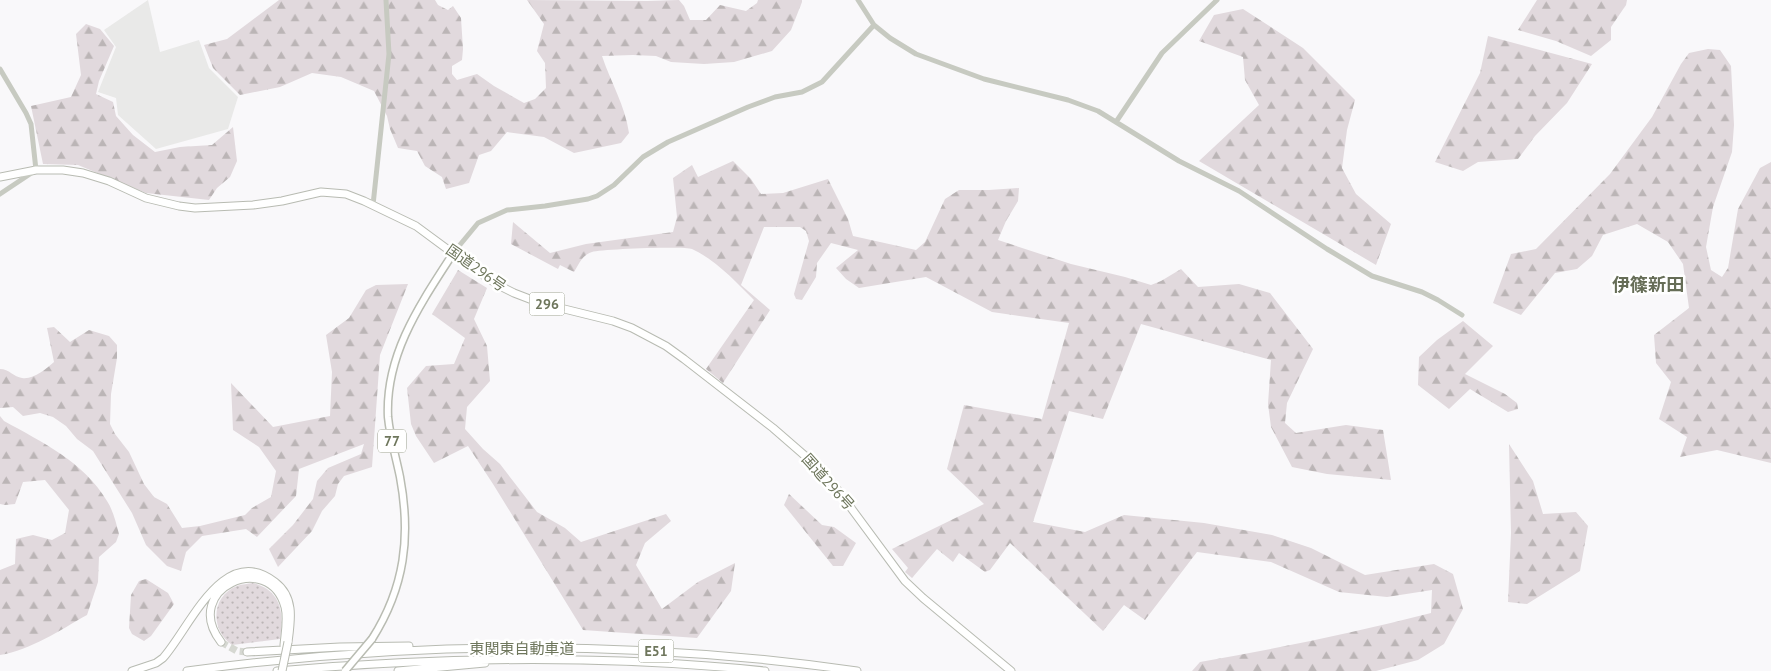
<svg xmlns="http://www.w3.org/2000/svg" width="1771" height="671" font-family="'PT Sans','Noto Sans JP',sans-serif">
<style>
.built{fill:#e9e9e8}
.grass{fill:url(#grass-dots)}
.forest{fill:url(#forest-firs)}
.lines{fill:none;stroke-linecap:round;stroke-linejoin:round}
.highway-tunnel{stroke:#d6d8d2;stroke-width:7;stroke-dasharray:7 3.5;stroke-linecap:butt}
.major-casing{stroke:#b9bcb2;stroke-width:9}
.highway-casing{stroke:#b8bbb2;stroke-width:9}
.minor{stroke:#c7cac1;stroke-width:5}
.major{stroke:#fff;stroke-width:6}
.highway{stroke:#fff;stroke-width:7}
.major-bridge-casing{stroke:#b9bcb2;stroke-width:9;stroke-linecap:butt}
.highway-bridge-casing{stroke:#b8bbb2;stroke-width:9;stroke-linecap:butt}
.major-bridge{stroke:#fff;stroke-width:6}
.highway-bridge{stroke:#fff;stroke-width:7}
.labels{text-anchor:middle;stroke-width:5;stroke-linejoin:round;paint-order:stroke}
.shield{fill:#fff;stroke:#9a9f8d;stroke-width:1}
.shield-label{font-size:14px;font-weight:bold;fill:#6e765c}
.street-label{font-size:15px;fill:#6e765c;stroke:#fff}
.quarter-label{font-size:18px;font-weight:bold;fill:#666d57;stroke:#fff}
</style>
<defs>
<pattern id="grass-dots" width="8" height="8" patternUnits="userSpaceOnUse" patternTransform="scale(1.25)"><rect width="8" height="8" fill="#e1d9dd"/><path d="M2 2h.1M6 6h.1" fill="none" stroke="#bbb5b6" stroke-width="1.8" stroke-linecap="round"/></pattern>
<pattern id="forest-firs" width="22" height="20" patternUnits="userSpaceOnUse" patternTransform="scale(1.25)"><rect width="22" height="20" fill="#e1d9dd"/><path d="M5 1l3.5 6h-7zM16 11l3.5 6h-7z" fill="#bbb5b6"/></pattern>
</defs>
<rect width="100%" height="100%" fill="#f9f8fa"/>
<path class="built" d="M 148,0 L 160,52 L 199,40 L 209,68 L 238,97 L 228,129 L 156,149 L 118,115 L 116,98 L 98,92 L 116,47 L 104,30 Z"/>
<path class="grass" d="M 253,583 C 282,591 284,613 280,639 L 232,645 C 210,630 211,596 237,586 C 242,584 248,584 253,583 Z"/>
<path class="forest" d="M 279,0 L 435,0 L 438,5 L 448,10 L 453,6 L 461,18 L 463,49 L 462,60 L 452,66 L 452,74 L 457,80 L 477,74 L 494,86 L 524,103 L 535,99 L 546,88 L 545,63 L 537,51 L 544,24 L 527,0 L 647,1 L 679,0 L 684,6 L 690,20 L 706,20 L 720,5 L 746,11 L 757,3 L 758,0 L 802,0 L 802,2 L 791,30 L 772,51 L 734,62 L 704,64 L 671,62 L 656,56 L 633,55 L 602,56 C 611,83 625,105 629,133 L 621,143 L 574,153 L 544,137 L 507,132 L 491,151 L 479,155 L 469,183 L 446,189 L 442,177 L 425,166 L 417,151 L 398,148 L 390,129 L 387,116 L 374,91 L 341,77 L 312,73 L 280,87 L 240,95 L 213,68 L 204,45 L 227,39 Z
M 1537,0 L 1627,0 L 1626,5 L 1611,27 L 1611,40 L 1591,56 L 1556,41 L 1518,30 Z
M 1243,9 L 1303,48 L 1355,100 L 1347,130 L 1342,168 L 1356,194 L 1391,224 L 1376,265 L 1199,161 L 1259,105 L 1245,80 L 1243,57 L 1199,41 L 1214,15 Z
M 86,24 L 100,29 L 114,46 L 99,81 L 96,94 L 113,102 L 116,116 L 133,135 L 155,152 L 180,147 L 212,145 L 233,127 L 237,161 L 230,177 L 217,188 L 209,200 L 146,193 L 78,165 L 43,164 L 31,106 L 71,97 L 81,75 L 76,34 Z
M 1488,36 L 1592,64 L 1567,103 L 1535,136 L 1518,159 L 1478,162 L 1463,171 L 1435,162 L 1480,73 Z
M 1708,49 L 1720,50 L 1731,66 L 1734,125 L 1732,152 L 1713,207 L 1706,247 L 1711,270 L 1722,277 L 1728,268 L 1738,209 L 1760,168 L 1771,162 L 1771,463 L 1717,450 L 1680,457 L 1687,437 L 1659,419 L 1671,382 L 1656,363 L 1654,335 L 1689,308 L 1683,264 L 1668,242 L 1637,224 L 1603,235 L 1592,256 L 1577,269 L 1555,273 L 1521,315 L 1493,303 L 1511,254 L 1536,249 L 1610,174 L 1652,117 L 1681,64 L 1689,53 Z
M 733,161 L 751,179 L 761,194 L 783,193 L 828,179 L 848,219 L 853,236 L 916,250 L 925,242 L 945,199 L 959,190 L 989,190 L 1019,188 L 1018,201 L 1006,221 L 998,240 L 1071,264 L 1125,277 L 1151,285 L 1161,281 L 1181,269 L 1198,287 L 1239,284 L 1270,293 L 1313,349 L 1287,403 L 1285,423 L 1296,433 L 1346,425 L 1383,430 L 1391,480 L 1327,474 L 1292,467 L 1271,427 L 1268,404 L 1271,360 L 1141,324 L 1103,419 L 1069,411 L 1033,522 L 1085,532 L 1124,515 L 1204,523 L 1272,535 L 1311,548 L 1365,575 L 1434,564 L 1453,574 L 1463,609 L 1444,644 L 1418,660 L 1376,671 L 1192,671 L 1200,662 C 1279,648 1354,633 1431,613 L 1432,590 L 1387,597 L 1339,592 L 1271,562 L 1197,552 L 1145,620 L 1124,605 L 1103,631 L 1010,543 L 990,570 L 985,572 L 959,553 L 953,562 L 937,549 L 912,578 L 905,572 L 908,568 L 892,549 L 984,504 L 947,469 L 964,405 L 1042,419 L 1069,323 L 992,312 L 926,277 L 859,288 L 846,279 L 836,268 L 858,250 L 831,243 L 817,263 L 816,277 L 802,300 L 796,299 L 794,294 L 809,241 L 806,231 L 800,227 L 764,227 L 741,285 L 770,310 L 723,383 L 706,369 L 754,300 C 736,282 716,260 692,249 C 685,246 601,249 592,252 C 582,255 579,264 574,272 L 560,265 L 558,269 L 511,244 L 513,222 L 550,253 L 586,244 L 673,232 L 677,217 L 673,178 L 692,165 L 698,177 Z
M 458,270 L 487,288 L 474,319 L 487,346 L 490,381 L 467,407 L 465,429 L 483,449 L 500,464 L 537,512 L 565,528 L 581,542 L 666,514 L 671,521 L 645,543 L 636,565 L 662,609 L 698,582 L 735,563 L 731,591 L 697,638 L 583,630 L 493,484 L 468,446 L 434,463 L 416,436 L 411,424 L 407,388 L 426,366 L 454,364 L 465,338 L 432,314 Z
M 408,284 L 380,355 L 372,467 L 344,476 L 338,484 L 335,496 L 322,511 L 312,531 L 278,567 L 269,549 L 293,525 L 313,499 L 317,481 L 328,468 L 361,454 L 364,444 L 299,469 L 296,496 L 257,537 L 246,529 L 202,536 L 186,552 L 181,571 L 167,566 L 146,545 L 132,513 L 93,451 L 77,439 L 66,426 L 53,417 L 40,413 L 23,416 L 13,407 L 0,408 L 0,369 C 9,369 14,377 22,378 C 33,380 46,369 54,362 L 47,328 L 54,327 L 70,342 L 89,330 L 109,336 L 117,345 L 117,358 L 111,394 L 110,424 L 115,434 L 129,452 L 144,484 L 154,497 L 167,504 L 182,528 L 200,526 L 245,515 L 252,508 L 271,497 L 276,471 L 259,447 L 233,430 L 231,383 L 273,427 L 330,416 L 332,372 L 326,335 L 349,318 L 366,290 L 376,285 Z
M 1463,321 L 1493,346 L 1465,374 L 1505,394 L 1517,403 L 1518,409 L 1508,412 L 1470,389 L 1449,409 L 1418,385 L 1419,357 L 1437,340 Z
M 0,416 L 4,421 C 42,442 84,462 107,501 C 113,510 116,523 119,534 L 116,542 L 99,557 L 98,582 L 87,615 C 60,630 31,650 0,655 L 0,570 L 15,564 L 16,539 L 33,535 L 52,540 L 65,533 L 69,510 L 45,480 L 23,482 L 15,504 L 5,505 L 0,504 Z
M 1509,444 L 1533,481 L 1543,514 L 1576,512 L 1588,526 L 1580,571 L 1527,604 L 1508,602 L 1511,533 Z
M 789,494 L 822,525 L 834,527 L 856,543 L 843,566 L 833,566 L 784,505 Z
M 146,579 L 168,593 L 174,604 L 151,636 L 144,641 L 132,634 L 129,628 L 131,595 L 139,581 Z"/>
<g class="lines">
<path class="highway-tunnel" d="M 221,642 L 237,651 L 247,652"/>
<defs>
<path id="major" d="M 372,639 C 405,587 411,536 400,477 C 396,457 390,438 388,417 C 385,354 421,303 454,252"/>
<path id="highway" d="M 0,177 L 36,170 L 63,170 L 83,173 L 109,181 L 146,198 L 179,206 L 195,208 L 253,205 L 282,201 L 321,192 L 346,194 L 364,201 L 416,226 L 477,271 L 500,286 L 514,293 L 540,303 L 613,321 L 632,328 L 666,346 L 684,359 L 773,428 L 811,461 L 837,489 L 905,581 L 923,598 L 1011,671
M 221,642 C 180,589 269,549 285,607 C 288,619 285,633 284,645
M 247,652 L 340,647 L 409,646
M 132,671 L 156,663 L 163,658 C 190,628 223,542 275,582 C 295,597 291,620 288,642
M 187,671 C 409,641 635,639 857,671
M 277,671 C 440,657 602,654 765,671
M 398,671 L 485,663"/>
</defs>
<use href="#major" class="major-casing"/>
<use href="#highway" class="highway-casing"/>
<path class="minor" d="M 858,0 L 874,25 L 890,38 L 916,54 L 984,79 L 1068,100 L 1098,111 L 1179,161 L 1239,191 L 1327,249 L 1372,276 L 1422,292 L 1438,300 L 1462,315
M 0,69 L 26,113 L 31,124 L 36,170 L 0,194
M 1116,122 L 1162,53 L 1217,0
M 373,205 L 389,54 L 386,0
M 454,252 L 478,223 L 507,210 L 545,206 L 588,199 L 597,196 L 614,185 L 643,157 L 668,142 L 748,107 L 775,97 L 802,92 L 822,82 L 874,25"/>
<use href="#major" class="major"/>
<use href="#highway" class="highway"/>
<defs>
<path id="major-bridge" d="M 345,671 L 372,639"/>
<path id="highway-bridge" d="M 282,671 L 288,642"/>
</defs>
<use href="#major-bridge" class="major-bridge-casing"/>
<use href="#highway-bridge" class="highway-bridge-casing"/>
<use href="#major-bridge" class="major-bridge"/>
<use href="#highway-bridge" class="highway-bridge"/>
</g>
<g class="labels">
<g class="shield">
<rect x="529.5" y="292.5" width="35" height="23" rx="4"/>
<rect x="378" y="429.5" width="28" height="23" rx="4"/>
<rect x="638.5" y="639.5" width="35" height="23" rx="4"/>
</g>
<g class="shield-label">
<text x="547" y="309">296</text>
<text x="392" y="446">77</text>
<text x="656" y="656">E51</text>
</g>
<g class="street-label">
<text transform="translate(476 268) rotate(35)" y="5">国道296号</text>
<text transform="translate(828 482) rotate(48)" y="5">国道296号</text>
<text x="522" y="654">東関東自動車道</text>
</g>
<g class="quarter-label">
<text x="1648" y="291">伊篠新田</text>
</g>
</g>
</svg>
